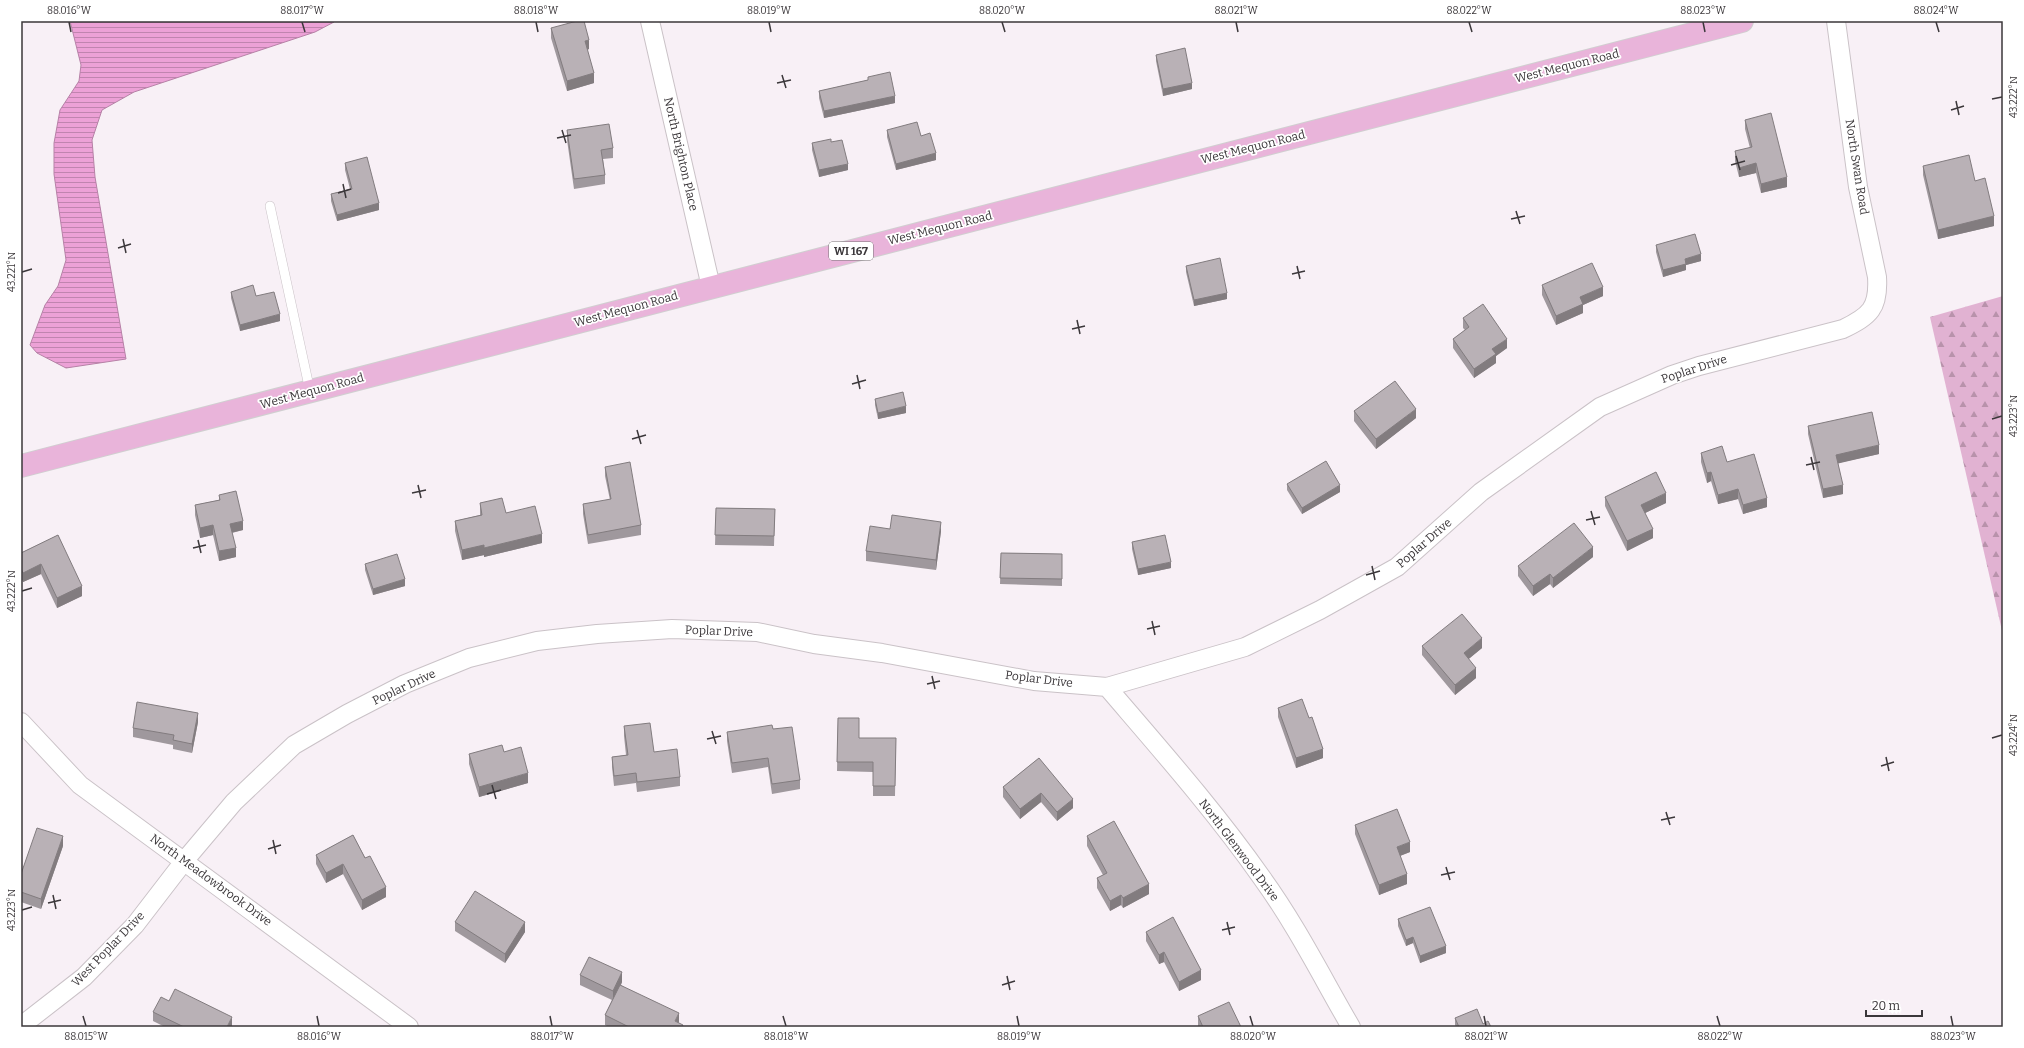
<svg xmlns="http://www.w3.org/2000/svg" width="2024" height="1048" font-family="Bitter,serif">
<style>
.forest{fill:url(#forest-firs)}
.water{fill:url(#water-rules);stroke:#b781a7}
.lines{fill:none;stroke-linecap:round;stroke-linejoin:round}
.lane-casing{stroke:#cac2c7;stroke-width:10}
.street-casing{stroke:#cac2c7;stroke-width:20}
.primary-casing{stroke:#d0cfd0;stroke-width:24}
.lane{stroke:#fff;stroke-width:9}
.street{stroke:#fff;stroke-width:18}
.primary{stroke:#e9b4da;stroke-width:22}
.wall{fill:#9f989d}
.shaded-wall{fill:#827c7f}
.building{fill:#b9b1b6;stroke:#827c7f}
.ticks{fill:none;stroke:#3b373a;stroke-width:1.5}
.labels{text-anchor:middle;stroke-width:3.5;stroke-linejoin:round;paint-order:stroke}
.shield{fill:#fff;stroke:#767375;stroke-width:1}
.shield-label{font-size:11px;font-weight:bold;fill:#3b373a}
.street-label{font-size:12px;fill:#3b373a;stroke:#fff}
.neatline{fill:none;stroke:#3b373a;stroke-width:1.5}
.ticks-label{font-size:10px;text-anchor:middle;fill:#3b373a}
</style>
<defs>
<pattern id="forest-firs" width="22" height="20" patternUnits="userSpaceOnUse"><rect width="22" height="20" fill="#e1b2d2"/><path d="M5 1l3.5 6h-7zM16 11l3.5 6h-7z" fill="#b892ab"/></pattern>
<pattern id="water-rules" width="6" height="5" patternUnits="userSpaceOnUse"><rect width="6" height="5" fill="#eca1d6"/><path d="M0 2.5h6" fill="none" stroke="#c084af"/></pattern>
</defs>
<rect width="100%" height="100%" fill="#f8f0f6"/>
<path class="forest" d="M 2003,296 L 2003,635 L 1930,317 Z"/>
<path class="water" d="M 70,21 L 334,22 L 315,32 L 134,92 L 102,110 L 92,140 L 95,177 L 126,359 L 66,368 L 37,353 L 30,345 L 45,305 L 58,286 L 66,260 L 54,174 L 54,143 L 60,110 L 79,81 L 81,65 Z"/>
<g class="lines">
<defs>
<path id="lane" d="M 270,206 L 310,391"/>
<path id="street" d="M 650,21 L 711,287
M 1107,687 C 1160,749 1215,811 1262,878 C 1296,925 1322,977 1351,1027
M 21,722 L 80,785 L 409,1027
M 21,1026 L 84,977 L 135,925 L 185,860 L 234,802 L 294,745 L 347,714 L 405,684 L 469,658 L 537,641 L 597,634 L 672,629 L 757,632 L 814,644 L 882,653 L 1034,681 L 1107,687 L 1245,647 L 1320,610 L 1397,567 L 1481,492 L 1600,407 L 1672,375 L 1699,366 L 1843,329 C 1870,316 1879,308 1877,277 L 1858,187 L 1836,21"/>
<path id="primary" d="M 21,466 L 1742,21"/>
</defs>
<use href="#lane" class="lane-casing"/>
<use href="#street" class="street-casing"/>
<use href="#primary" class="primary-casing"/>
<use href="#lane" class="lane"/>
<use href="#street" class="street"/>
<use href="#primary" class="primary"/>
</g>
<path class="wall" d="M 551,28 L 589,49 L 587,50 L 594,83 L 567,91 L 551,38 Z
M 1156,55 L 1192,89 L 1163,96 L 1156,61 Z
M 868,77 L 895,103 L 824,118 L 819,98 L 819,91 L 868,80 Z
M 1745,120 L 1787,187 L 1761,193 L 1756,173 L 1739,177 L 1735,161 L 1735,151 L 1750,148 L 1745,129 Z
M 567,130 L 613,148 L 613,158 L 603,159 L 605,175 L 605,184 L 574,189 L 567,140 Z
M 887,130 L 921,136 L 936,160 L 896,170 L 887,137 Z
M 831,142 L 848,170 L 819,177 L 812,150 L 812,143 Z
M 345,163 L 379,210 L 337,221 L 331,201 L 331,194 L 350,189 L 345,170 Z
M 1923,166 L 1975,181 L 1994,226 L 1938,239 L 1923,175 Z
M 1656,245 L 1701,261 L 1686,265 L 1686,270 L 1663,277 L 1656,252 Z
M 1186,266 L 1227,299 L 1194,306 L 1186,272 Z
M 1542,285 L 1603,296 L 1583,305 L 1583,313 L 1556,325 L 1542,295 Z
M 231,292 L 256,296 L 280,321 L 240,331 L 231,298 Z
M 1463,318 L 1507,348 L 1496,356 L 1496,363 L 1474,378 L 1453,348 L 1453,339 L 1465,330 L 1463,328 Z
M 875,399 L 906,413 L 878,419 L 875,405 Z
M 1354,411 L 1416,418 L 1376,449 L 1354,421 Z
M 1808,426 L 1879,454 L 1838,463 L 1843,494 L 1823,498 L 1808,434 Z
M 1701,453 L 1727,462 L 1767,507 L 1743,514 L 1738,499 L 1718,504 L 1711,481 L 1707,483 L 1701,462 Z
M 605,467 L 641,525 L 641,535 L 588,544 L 583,514 L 583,504 L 610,500 L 605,476 Z
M 1287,484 L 1340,492 L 1302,514 L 1287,490 Z
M 219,495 L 243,530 L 232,533 L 236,557 L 219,561 L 213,535 L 200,538 L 195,515 L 195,505 L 219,500 Z
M 1605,497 L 1666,503 L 1645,513 L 1653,538 L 1627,551 L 1605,506 Z
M 480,503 L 506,513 L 542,543 L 484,557 L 484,555 L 462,560 L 455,531 L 455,521 L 480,515 Z
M 716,508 L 775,509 L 774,546 L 715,545 Z
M 890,529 L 941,531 L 936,570 L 866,561 L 866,551 Z
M 58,535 L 82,596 L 57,608 L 41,574 L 23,582 L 21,578 L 21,553 Z
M 1132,542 L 1171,568 L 1138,575 L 1132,549 Z
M 1001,553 L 1062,554 L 1062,586 L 1000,584 Z
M 1593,557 L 1553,588 L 1550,584 L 1533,596 L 1518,576 L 1518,566 Z
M 365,564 L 405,586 L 373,595 L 365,570 Z
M 1422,646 L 1482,648 L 1468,659 L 1476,678 L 1455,695 L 1422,655 Z
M 1278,708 L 1323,758 L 1296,768 L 1278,717 Z
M 838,718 L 859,738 L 896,738 L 895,796 L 873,796 L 873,772 L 837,771 Z
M 198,722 L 192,753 L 173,749 L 173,745 L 133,737 L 133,728 Z
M 624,726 L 654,752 L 680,777 L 680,786 L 637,792 L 636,783 L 614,786 L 612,767 L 612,757 L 626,755 L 624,736 Z
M 773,729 L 800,780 L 800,789 L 772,794 L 768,767 L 732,773 L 727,741 L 727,732 Z
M 469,754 L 528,783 L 479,797 L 469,764 Z
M 1039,758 L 1073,808 L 1057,821 L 1041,802 L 1020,819 L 1003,797 L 1003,787 Z
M 1355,825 L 1410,852 L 1400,856 L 1407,884 L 1379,895 L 1355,834 Z
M 353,835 L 386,897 L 362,910 L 343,874 L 326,883 L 316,864 L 316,855 Z
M 1087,836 L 1149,894 L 1123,908 L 1121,905 L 1110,911 L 1097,888 L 1097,878 L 1103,875 L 1087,846 Z
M 63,846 L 41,909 L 21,902 L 21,874 Z
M 1398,919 L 1446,953 L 1420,963 L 1413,943 L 1406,946 L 1398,926 Z
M 455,922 L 525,932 L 505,963 L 455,931 Z
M 1146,932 L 1201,980 L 1179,991 L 1164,962 L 1159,964 L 1146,941 Z
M 580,975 L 622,982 L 621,985 L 679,1023 L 683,1027 L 609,1027 L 605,1025 L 605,1015 L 612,1000 L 580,985 Z
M 169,1001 L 232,1027 L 165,1027 L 153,1021 L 153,1012 Z
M 1198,1016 L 1241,1027 L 1199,1027 L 1198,1026 Z
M 1455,1018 L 1483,1024 L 1491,1027 L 1456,1027 L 1455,1025 Z"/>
<path class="shaded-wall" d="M 589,40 L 589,49 L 585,50 L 585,41 Z
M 594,73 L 594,83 L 567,91 L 567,81 Z
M 1192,83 L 1192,89 L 1163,96 L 1163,89 Z
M 895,96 L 895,103 L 824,118 L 824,111 Z
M 936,153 L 936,160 L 896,170 L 896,164 Z
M 1756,163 L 1756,173 L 1739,177 L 1739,168 Z
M 848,164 L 848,170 L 819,177 L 819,170 Z
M 1787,177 L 1787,187 L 1761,193 L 1761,184 Z
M 379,203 L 379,210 L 337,221 L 337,215 Z
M 1994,216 L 1994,226 L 1938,239 L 1938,230 Z
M 1701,254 L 1701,261 L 1686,265 L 1686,270 L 1663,277 L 1663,270 L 1685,259 Z
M 1603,287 L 1603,296 L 1583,305 L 1583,313 L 1556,325 L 1556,316 L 1580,297 Z
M 1227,293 L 1227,299 L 1194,306 L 1194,300 Z
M 280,314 L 280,321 L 240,331 L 240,325 Z
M 1507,339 L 1507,348 L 1496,356 L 1496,363 L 1474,378 L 1474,369 L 1492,349 Z
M 906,406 L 906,413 L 878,419 L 878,413 Z
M 1416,409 L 1416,418 L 1376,449 L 1376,439 Z
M 1879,445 L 1879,454 L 1836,464 L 1836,455 Z
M 1711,472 L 1711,481 L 1707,483 L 1707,473 Z
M 1340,485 L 1340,492 L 1302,514 L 1302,508 Z
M 1843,485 L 1843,494 L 1823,498 L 1823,489 Z
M 1738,489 L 1738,499 L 1718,504 L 1718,495 Z
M 1666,493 L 1666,503 L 1641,515 L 1641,505 Z
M 1767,498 L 1767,507 L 1743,514 L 1743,505 Z
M 243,521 L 243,530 L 230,533 L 230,524 Z
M 941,522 L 941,531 L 936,570 L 936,560 Z
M 213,525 L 213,535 L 200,538 L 200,528 Z
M 1653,529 L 1653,538 L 1627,551 L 1627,541 Z
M 542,534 L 542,543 L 484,557 L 484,548 Z
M 484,545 L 484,555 L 462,560 L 462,550 Z
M 1593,547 L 1593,557 L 1553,588 L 1553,578 Z
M 236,548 L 236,557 L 219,561 L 219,551 Z
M 1171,562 L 1171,568 L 1138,575 L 1138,569 Z
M 41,564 L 41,574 L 23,582 L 23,573 Z
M 1550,574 L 1550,584 L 1533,596 L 1533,586 Z
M 405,579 L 405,586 L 373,595 L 373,589 Z
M 82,586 L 82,596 L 57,608 L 57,598 Z
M 1482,638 L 1482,648 L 1464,663 L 1464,653 Z
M 1476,668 L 1476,678 L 1455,695 L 1455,685 Z
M 198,713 L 198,722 L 192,753 L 192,744 Z
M 1323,749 L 1323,758 L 1296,768 L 1296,758 Z
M 528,773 L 528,783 L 479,797 L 479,787 Z
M 1041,793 L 1041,802 L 1020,819 L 1020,809 Z
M 1073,799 L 1073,808 L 1057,821 L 1057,812 Z
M 63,836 L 63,846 L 41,909 L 41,899 Z
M 1410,842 L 1410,852 L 1397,857 L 1397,847 Z
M 343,864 L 343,874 L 326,883 L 326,873 Z
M 1407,874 L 1407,884 L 1379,895 L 1379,885 Z
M 1149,884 L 1149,894 L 1123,908 L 1123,898 Z
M 386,887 L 386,897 L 362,910 L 362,900 Z
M 1121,895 L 1121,905 L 1110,911 L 1110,901 Z
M 525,922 L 525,932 L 505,963 L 505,954 Z
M 1413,937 L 1413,943 L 1406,946 L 1406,940 Z
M 1446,946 L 1446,953 L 1420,963 L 1420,956 Z
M 1164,952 L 1164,962 L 1159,964 L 1159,955 Z
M 1201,970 L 1201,980 L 1179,991 L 1179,982 Z
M 622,972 L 622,982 L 613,1001 L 613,991 Z
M 679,1013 L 679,1023 L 675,1021 Z
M 232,1017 L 232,1027 L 227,1027 Z"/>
<path class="building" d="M 577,21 L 584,21 L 589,40 L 585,41 L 594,73 L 567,81 L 551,28 Z
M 1185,48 L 1192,83 L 1163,89 L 1156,55 Z
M 890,72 L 895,96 L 824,111 L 819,91 L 868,80 L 868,77 Z
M 1771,113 L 1787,177 L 1761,184 L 1756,163 L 1739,168 L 1735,151 L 1752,147 L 1745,120 Z
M 917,122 L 921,136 L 930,133 L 936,153 L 896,164 L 887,130 Z
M 609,124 L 613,148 L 601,150 L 605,175 L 574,179 L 567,130 Z
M 831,139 L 831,142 L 842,140 L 848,164 L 819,170 L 812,143 Z
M 1969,155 L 1975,181 L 1985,178 L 1994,216 L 1938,230 L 1923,166 Z
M 367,157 L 379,203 L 337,215 L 331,194 L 352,189 L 345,163 Z
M 1695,234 L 1701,254 L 1685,259 L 1686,264 L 1663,270 L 1656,245 Z
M 1220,258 L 1227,293 L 1194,300 L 1186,266 Z
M 1592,263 L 1603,287 L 1580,297 L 1583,304 L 1556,316 L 1542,285 Z
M 253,285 L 256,296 L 274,292 L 280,314 L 240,325 L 231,292 Z
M 1483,304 L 1507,339 L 1492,349 L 1496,354 L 1474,369 L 1453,339 L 1469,327 L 1463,318 Z
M 1395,381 L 1416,409 L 1376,439 L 1354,411 Z
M 903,392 L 906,406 L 878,413 L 875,399 Z
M 1872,412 L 1879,445 L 1836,455 L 1843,485 L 1823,489 L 1808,426 Z
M 1722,446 L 1727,462 L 1754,454 L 1767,498 L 1743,505 L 1738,489 L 1718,495 L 1711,472 L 1707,473 L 1701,453 Z
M 1326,461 L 1340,485 L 1302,508 L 1287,484 Z
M 630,462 L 641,525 L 588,535 L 583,504 L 611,499 L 605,467 Z
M 1656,472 L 1666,493 L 1641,505 L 1653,529 L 1627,541 L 1605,497 Z
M 236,491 L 243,521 L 230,524 L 236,548 L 219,551 L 213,525 L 200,528 L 195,505 L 220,500 L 219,495 Z
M 502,498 L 506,513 L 535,506 L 542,534 L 484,548 L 484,545 L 462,550 L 455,521 L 482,515 L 480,503 Z
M 716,508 L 775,509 L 774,536 L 715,535 Z
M 892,515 L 941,522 L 936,560 L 866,551 L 870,526 L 890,529 Z
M 1574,523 L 1593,547 L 1553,578 L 1550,574 L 1533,586 L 1518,566 Z
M 58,535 L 82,586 L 57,598 L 41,564 L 23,573 L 21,569 L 21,553 Z
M 1165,535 L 1171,562 L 1138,569 L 1132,542 Z
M 1001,553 L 1062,554 L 1062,579 L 1000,578 Z
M 397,554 L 405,579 L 373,589 L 365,564 Z
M 1462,614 L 1482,638 L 1464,653 L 1476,668 L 1455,685 L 1422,646 Z
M 1302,699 L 1309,718 L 1312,717 L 1323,749 L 1296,758 L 1278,708 Z
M 137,702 L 198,713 L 192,744 L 173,740 L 174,735 L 133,728 Z
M 838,718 L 859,718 L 859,738 L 896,738 L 895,786 L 873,786 L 873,762 L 837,762 Z
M 650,723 L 654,752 L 677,749 L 680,777 L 637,782 L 636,773 L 614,776 L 612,757 L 628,755 L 624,726 Z
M 772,725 L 773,729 L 792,727 L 800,780 L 772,784 L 768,758 L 732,763 L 727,732 Z
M 502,745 L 504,752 L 521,747 L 528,773 L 479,787 L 469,754 Z
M 1039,758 L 1073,799 L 1057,812 L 1041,793 L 1020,809 L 1003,787 Z
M 1397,809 L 1410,842 L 1397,847 L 1407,874 L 1379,885 L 1355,825 Z
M 1114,821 L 1149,884 L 1123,898 L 1121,895 L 1110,901 L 1097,878 L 1107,873 L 1087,836 Z
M 37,828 L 63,836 L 41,899 L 21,892 L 21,874 Z
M 353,835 L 365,858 L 370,856 L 386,887 L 362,900 L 343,864 L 326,873 L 316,855 Z
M 475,891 L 525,922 L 505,954 L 455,922 Z
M 1430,907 L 1446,946 L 1420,956 L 1413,937 L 1406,940 L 1398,919 Z
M 1173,917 L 1201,970 L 1179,982 L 1164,952 L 1159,955 L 1146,932 Z
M 589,957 L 622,972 L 613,991 L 580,975 Z
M 620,985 L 679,1013 L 675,1021 L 683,1025 L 682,1027 L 629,1027 L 605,1015 Z
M 175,989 L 232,1017 L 227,1027 L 184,1027 L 153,1012 L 161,997 L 169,1001 Z
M 1229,1002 L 1241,1027 L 1203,1027 L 1198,1016 Z
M 1477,1009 L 1483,1024 L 1488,1021 L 1491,1027 L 1459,1027 L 1455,1018 Z"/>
<path class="ticks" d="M 69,22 L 71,32M 302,22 L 305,32M 536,22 L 538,32M 769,22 L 771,32M 1002,22 L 1005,32M 1236,22 L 1238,32M 1469,22 L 1472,32M 1703,22 L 1705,32M 1936,22 L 1939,32M 782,75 L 786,88M 777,83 L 791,80M 1992,99 L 2002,97M 1956,101 L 1959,115M 1951,110 L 1964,106M 562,130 L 566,143M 557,138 L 571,135M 1736,156 L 1740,170M 1731,165 L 1745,161M 343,184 L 346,198M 338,193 L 351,189M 1516,211 L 1520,224M 1511,219 L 1525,216M 123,239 L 126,253M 118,248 L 131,244M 1297,266 L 1300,279M 22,272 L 32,269M 1292,274 L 1305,271M 1077,320 L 1080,334M 1072,329 L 1085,326M 857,375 L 860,389M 852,384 L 866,380M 1992,419 L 2002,416M 637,430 L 641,444M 632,439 L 646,435M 1811,457 L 1814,470M 1806,465 L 1820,462M 418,485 L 421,498M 412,493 L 426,490M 1591,511 L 1595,525M 1586,520 L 1600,517M 198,540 L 201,553M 193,548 L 206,545M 1372,566 L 1375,580M 1366,575 L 1380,571M 22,591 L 32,588M 1152,621 L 1155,635M 1147,629 L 1160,626M 932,676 L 935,689M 927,684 L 940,681M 712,731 L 716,744M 1992,738 L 2002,735M 707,739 L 721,736M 1886,757 L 1889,771M 1881,766 L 1894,762M 492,785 L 496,799M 487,794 L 501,790M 1666,812 L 1670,825M 1661,820 L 1675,817M 273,840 L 276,854M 268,849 L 281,845M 1446,867 L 1450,880M 1441,875 L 1455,872M 53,895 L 56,909M 48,903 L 61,900M 22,910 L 32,907M 1227,922 L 1230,935M 1222,930 L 1235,927M 1007,976 L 1010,990M 1002,985 L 1015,981M 83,1016 L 86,1026M 317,1016 L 319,1026M 550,1016 L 552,1026M 783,1016 L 786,1026M 1017,1016 L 1019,1026M 1250,1016 L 1253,1026M 1484,1016 L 1486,1026M 1717,1016 L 1720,1026M 1951,1016 L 1953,1026"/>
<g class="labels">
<rect class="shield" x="829" y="242" width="44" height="18" rx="3"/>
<g class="shield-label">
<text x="851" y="255">WI 167</text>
</g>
<g class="street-label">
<text transform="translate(1567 66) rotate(-14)" y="4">West Mequon Road</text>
<text transform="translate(1253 147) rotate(-14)" y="4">West Mequon Road</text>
<text transform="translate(681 154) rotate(77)" y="4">North Brighton Place</text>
<text transform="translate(1857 167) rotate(81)" y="4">North Swan Road</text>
<text transform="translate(940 228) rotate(-14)" y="4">West Mequon Road</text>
<text transform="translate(626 309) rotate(-15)" y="4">West Mequon Road</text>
<text transform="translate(1694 369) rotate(-18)" y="4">Poplar Drive</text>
<text transform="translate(312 391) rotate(-15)" y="4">West Mequon Road</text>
<text transform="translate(1424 543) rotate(-41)" y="4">Poplar Drive</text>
<text transform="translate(719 631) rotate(2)" y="4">Poplar Drive</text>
<text transform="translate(1039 679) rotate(7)" y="4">Poplar Drive</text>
<text transform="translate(404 687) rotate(-25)" y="4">Poplar Drive</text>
<text transform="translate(1239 850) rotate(53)" y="4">North Glenwood Drive</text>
<text transform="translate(211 880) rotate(36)" y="4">North Meadowbrook Drive</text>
<text transform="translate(108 949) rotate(-46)" y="4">West Poplar Drive</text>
</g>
</g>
<rect width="2024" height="1048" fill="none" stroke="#ffffff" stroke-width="44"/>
<path d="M1866 1010v6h56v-6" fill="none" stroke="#3b373a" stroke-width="2"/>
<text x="1872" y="1010" font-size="12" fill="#3b373a" stroke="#ffffff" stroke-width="3" paint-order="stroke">20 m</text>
<rect x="22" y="22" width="1980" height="1004" class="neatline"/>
<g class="ticks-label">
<text x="69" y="14">88.016°W</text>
<text x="302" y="14">88.017°W</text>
<text x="536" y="14">88.018°W</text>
<text x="769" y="14">88.019°W</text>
<text x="1002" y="14">88.020°W</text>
<text x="1236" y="14">88.021°W</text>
<text x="1469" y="14">88.022°W</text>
<text x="1703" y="14">88.023°W</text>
<text x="1936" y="14">88.024°W</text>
<text transform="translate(2013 97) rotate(-90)" y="4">43.222°N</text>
<text transform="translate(11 272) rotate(-90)" y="4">43.221°N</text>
<text transform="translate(2013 416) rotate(-90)" y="4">43.223°N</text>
<text transform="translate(11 591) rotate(-90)" y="4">43.222°N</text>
<text transform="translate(2013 735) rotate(-90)" y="4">43.224°N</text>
<text transform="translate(11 910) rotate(-90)" y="4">43.223°N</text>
<text x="86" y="1040">88.015°W</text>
<text x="319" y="1040">88.016°W</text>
<text x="552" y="1040">88.017°W</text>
<text x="786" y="1040">88.018°W</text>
<text x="1019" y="1040">88.019°W</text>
<text x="1253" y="1040">88.020°W</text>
<text x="1486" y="1040">88.021°W</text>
<text x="1720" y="1040">88.022°W</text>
<text x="1953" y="1040">88.023°W</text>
</g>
</svg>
